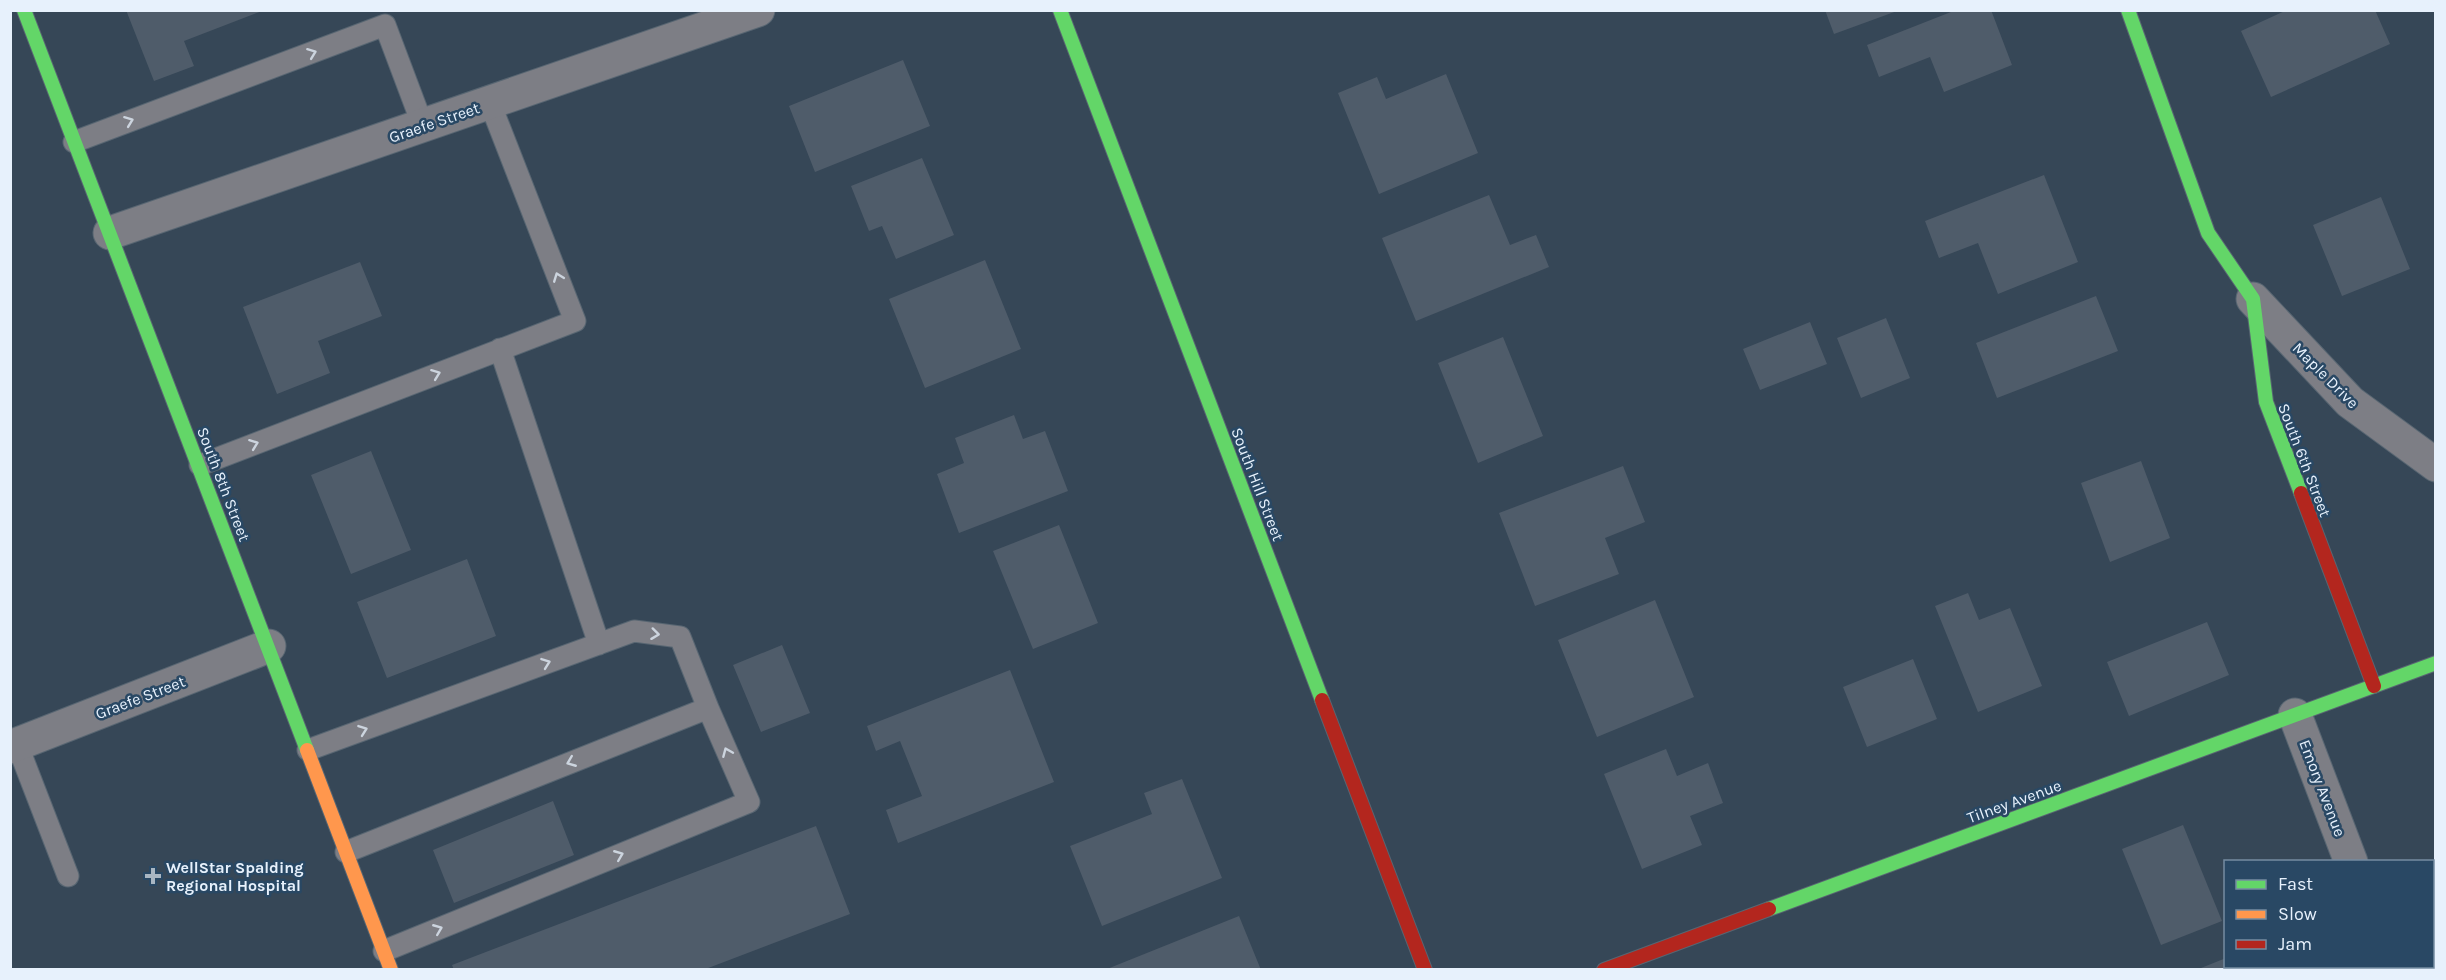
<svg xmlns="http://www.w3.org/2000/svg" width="2446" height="980" font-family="Karla,sans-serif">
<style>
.building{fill:#4f5c6a}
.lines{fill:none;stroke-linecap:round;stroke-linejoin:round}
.lane-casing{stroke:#586672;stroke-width:23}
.street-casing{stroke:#586672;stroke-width:35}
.fast-casing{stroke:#586672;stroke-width:16}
.slow-casing{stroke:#586672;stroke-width:16}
.jam-casing{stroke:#586672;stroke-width:16}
.lane{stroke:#7d7e85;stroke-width:21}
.street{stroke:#7d7e85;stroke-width:33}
.fast{stroke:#63d668;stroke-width:14}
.slow{stroke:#ff974d;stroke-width:14}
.jam{stroke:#b3261e;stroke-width:14}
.oneway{stroke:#ccd4de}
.poi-dot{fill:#a9b6c2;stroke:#294864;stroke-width:2}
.labels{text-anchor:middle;stroke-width:5;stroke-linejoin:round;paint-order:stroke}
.street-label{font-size:16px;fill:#e7f1fc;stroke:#294864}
.poi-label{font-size:16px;font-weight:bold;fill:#e7f1fc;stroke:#294864;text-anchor:start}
</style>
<rect width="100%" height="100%" fill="#364757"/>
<path class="building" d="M 126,10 L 262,10 L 262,11 L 184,41 L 194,66 L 154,81 Z
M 1825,10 L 1897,10 L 1897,11 L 1834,34 Z
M 1956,10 L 1991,10 L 2012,65 L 1944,92 L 1930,57 L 1879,77 L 1867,45 Z
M 2287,10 L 2375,10 L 2390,44 L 2271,97 L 2241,31 Z
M 903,60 L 930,126 L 815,172 L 789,106 Z
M 1446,74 L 1478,153 L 1379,194 L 1338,93 L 1377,77 L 1386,99 Z
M 922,158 L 954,235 L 896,259 L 882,226 L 869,231 L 851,186 Z
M 2044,175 L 2078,262 L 1998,294 L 1978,243 L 1939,258 L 1925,221 Z
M 1489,195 L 1510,245 L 1536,235 L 1549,267 L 1416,321 L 1382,238 Z
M 2381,197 L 2410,269 L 2342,296 L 2313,225 Z
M 985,260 L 1021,349 L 925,388 L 889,299 Z
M 360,262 L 382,316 L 318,341 L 330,373 L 277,394 L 243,307 Z
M 2096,296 L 2118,351 L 1997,398 L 1976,343 Z
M 1886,318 L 1910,378 L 1861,398 L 1837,338 Z
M 1810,322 L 1827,364 L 1760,390 L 1743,349 Z
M 1503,337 L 1543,436 L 1478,463 L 1438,363 Z
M 1014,415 L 1023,439 L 1045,431 L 1068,491 L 959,533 L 937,474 L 964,463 L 955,438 Z
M 371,451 L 411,550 L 351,574 L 311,475 Z
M 2141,461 L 2170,538 L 2110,562 L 2081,483 Z
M 1623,466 L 1645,522 L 1605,538 L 1619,574 L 1535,606 L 1499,513 Z
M 1059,525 L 1098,623 L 1033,649 L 993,551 Z
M 467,559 L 496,636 L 387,678 L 357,602 Z
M 1968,593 L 1979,620 L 2010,608 L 2042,686 L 1978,712 L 1935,606 Z
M 1655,600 L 1694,697 L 1597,737 L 1558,640 Z
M 2207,622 L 2229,675 L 2129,716 L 2107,662 Z
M 782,645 L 810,713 L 761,732 L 733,665 Z
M 1913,659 L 1937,719 L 1867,747 L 1843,687 Z
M 1010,670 L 1054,782 L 898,843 L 886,810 L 922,796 L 900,741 L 876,751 L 867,726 Z
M 1666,749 L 1677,776 L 1708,763 L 1723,803 L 1690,816 L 1702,845 L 1642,869 L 1604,774 Z
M 1182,779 L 1222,878 L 1102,926 L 1070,846 L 1152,814 L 1144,793 Z
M 553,801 L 574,855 L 454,903 L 433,850 Z
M 2183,825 L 2222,921 L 2161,945 L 2122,849 Z
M 816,826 L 850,914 L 703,970 L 454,970 L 452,965 Z
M 1239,916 L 1261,970 L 1107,970 L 1107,969 Z
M 2226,958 L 2226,966 L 2230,966 L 2231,970 L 2196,970 Z"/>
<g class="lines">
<defs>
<path id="lane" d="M 74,142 L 385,25 L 423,126
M 500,349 L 599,644
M 200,465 L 575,321 L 490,103
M 17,744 L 68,876
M 308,750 L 634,631 L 680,637 L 708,708
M 346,852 L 708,708 L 749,802 L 384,951"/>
<path id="street" d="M 110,233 L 758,10
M 2253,299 L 2350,402 L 2436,465
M 2295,715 L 2351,862
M 10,747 L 269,646
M 2392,966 L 2393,970"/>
<path id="fast" d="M 24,10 L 307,750
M 1060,10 L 1322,700
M 2128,10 L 2208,233 L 2253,299 L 2266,402 L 2301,493
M 1769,909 L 2436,663"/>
<path id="slow" d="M 307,750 L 391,970"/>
<path id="jam" d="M 2301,493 L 2374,686
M 1322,700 L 1425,970
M 1604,970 L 1769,909"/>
</defs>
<use href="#lane" class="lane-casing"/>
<use href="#street" class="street-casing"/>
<use href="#fast" class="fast-casing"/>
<use href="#slow" class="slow-casing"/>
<use href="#jam" class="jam-casing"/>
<use href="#lane" class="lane"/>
<use href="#street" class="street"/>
<use href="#fast" class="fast"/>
<use href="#slow" class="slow"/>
<use href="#jam" class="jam"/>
</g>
<defs><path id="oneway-chevron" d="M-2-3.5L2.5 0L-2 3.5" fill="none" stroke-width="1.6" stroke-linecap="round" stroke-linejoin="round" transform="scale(1.5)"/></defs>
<g class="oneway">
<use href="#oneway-chevron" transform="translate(312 53) rotate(-21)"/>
<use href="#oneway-chevron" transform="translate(129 121) rotate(-21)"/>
<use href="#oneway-chevron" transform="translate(558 277) rotate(-111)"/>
<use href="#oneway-chevron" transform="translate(436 374) rotate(-21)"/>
<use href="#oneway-chevron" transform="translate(254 444) rotate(-21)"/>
<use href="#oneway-chevron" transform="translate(655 634) rotate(7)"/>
<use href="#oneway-chevron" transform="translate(546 663) rotate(-20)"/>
<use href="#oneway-chevron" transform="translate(363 730) rotate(-20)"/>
<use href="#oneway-chevron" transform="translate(727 752) rotate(-113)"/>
<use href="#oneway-chevron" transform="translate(571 762) rotate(158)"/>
<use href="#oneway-chevron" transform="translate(619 855) rotate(-22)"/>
<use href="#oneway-chevron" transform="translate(438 929) rotate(-22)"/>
</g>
<path class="poi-dot" d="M150 867h6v6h6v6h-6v6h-6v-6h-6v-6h6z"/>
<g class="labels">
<g class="street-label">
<text transform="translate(434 122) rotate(-19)" y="6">Graefe Street</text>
<text transform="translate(2326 375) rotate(45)" y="6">Maple Drive</text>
<text transform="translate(2305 460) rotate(69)" y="6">South 6th Street</text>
<text transform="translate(224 484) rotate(69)" y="6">South 8th Street</text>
<text transform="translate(1258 484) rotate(69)" y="6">South Hill Street</text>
<text transform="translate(140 697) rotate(-21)" y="6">Graefe Street</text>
<text transform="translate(2323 788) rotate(69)" y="6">Emory Avenue</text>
<text transform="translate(2014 801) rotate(-20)" y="6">Tilney Avenue</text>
</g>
<g class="poi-label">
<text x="166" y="873">WellStar Spalding<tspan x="166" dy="18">Regional Hospital</tspan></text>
</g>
</g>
<rect width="2446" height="980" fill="none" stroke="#e7f1fc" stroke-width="24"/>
<rect x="2224" y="860" width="210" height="108" fill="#294864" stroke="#758ca1" stroke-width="1.5"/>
<rect x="2236" y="880" width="30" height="9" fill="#63d668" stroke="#758ca1" stroke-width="1.5"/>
<text x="2278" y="890" font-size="18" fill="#e7f1fc">Fast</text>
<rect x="2236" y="910" width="30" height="9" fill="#ff974d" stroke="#758ca1" stroke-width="1.5"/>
<text x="2278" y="920" font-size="18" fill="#e7f1fc">Slow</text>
<rect x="2236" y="940" width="30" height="9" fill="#b3261e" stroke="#758ca1" stroke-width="1.5"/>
<text x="2278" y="950" font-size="18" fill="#e7f1fc">Jam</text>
</svg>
